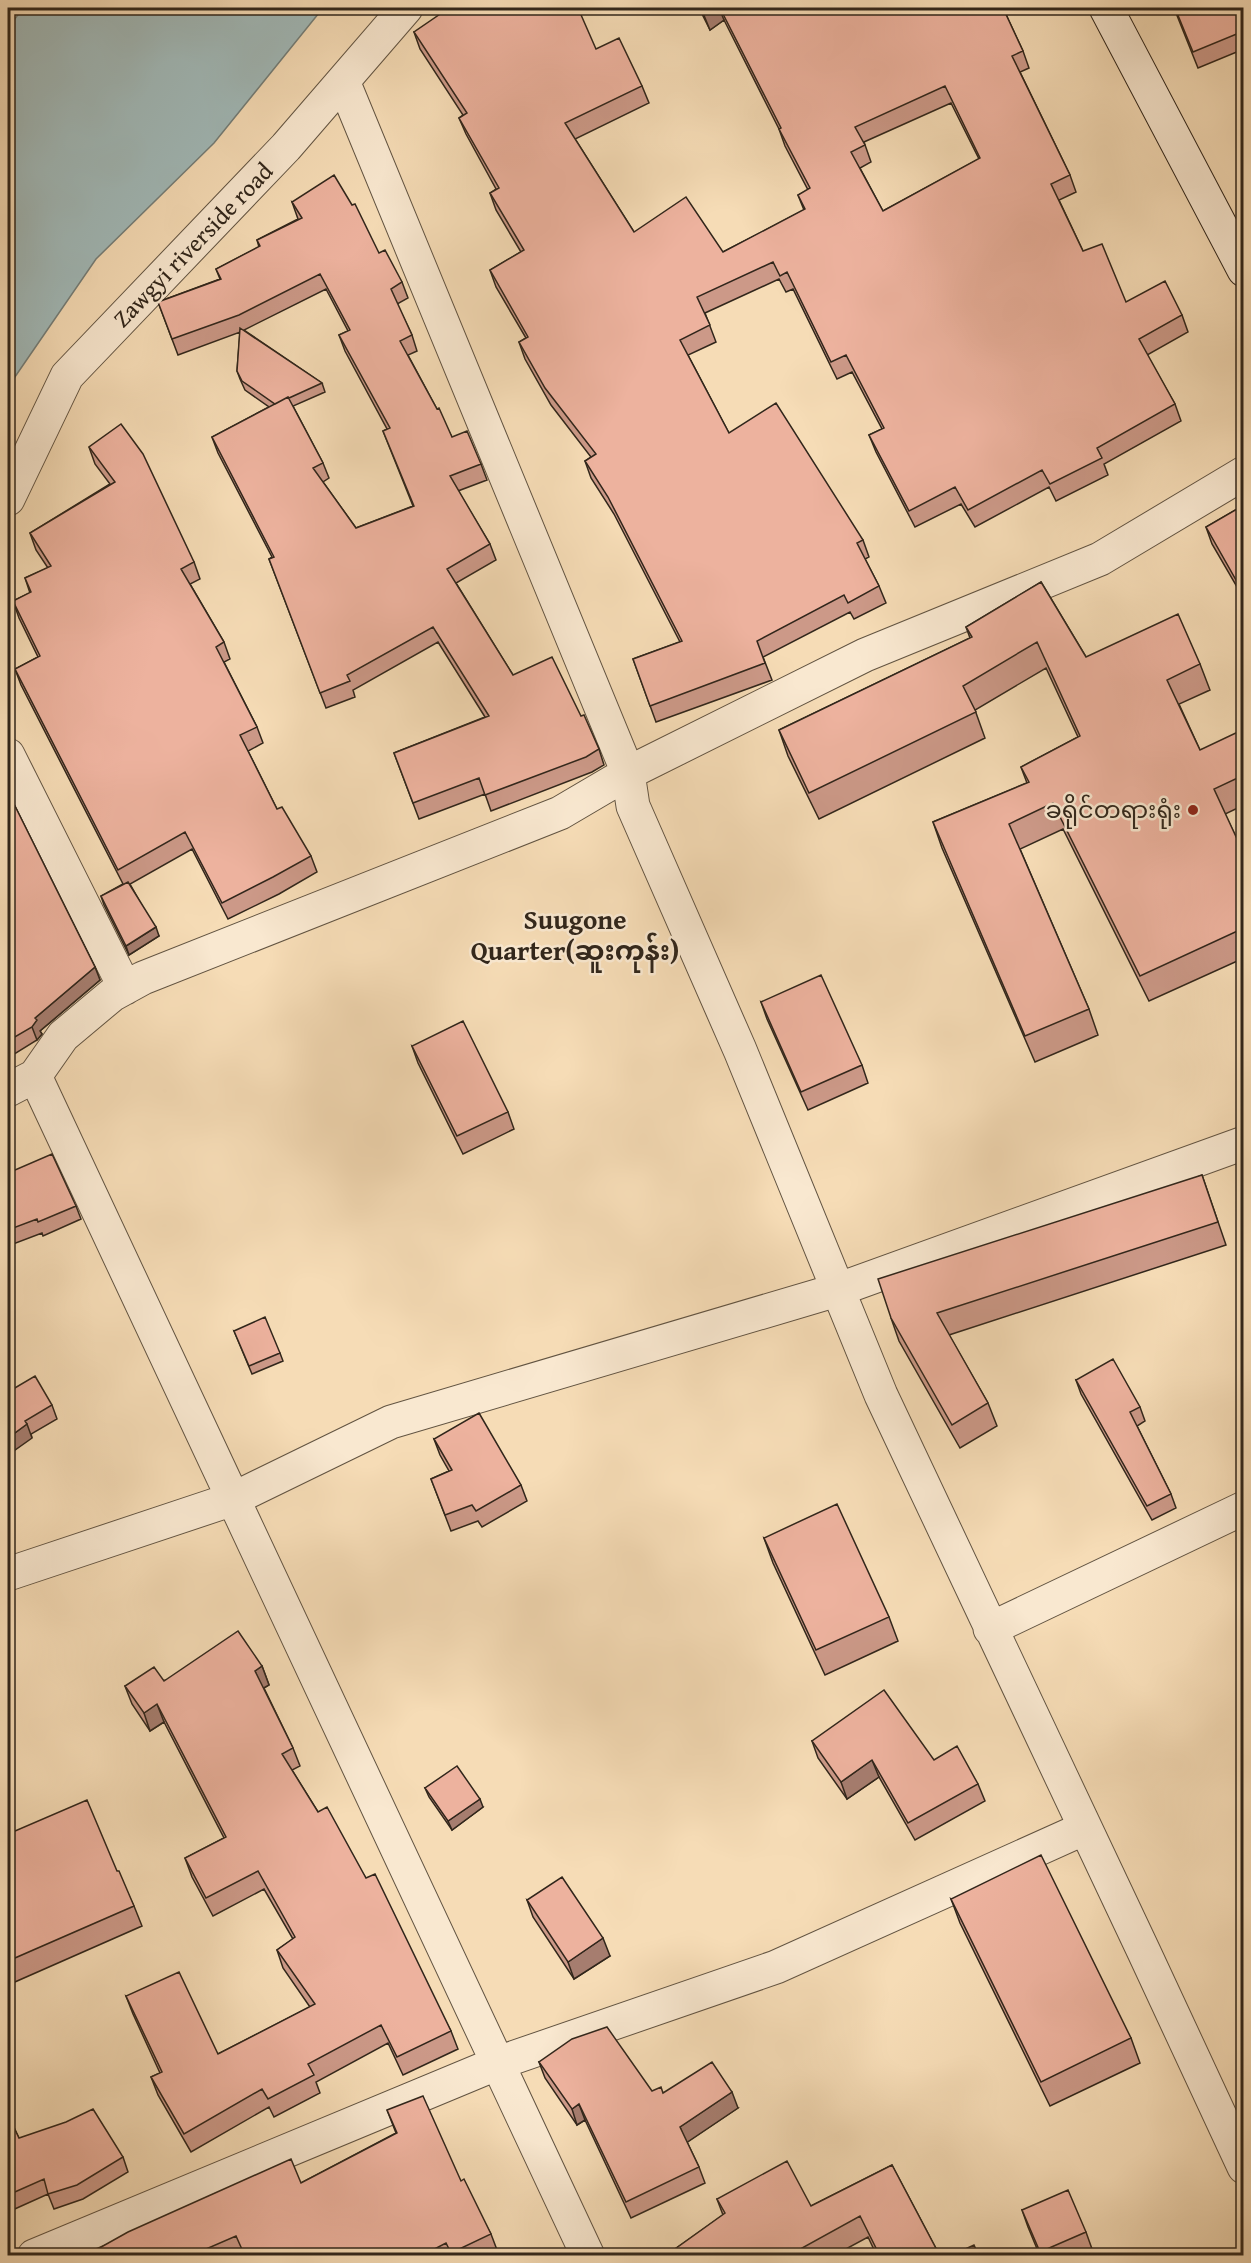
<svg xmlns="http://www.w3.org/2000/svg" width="1251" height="2263" font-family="'Gentium Book Plus','Noto Sans Myanmar',serif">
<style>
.water{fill:#a1b9b8;stroke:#747e79;stroke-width:1.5}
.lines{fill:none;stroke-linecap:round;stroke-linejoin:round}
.street-casing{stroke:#625442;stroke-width:35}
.secondary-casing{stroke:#31261b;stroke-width:35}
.street{stroke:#f9e8d0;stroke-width:33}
.secondary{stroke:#f9e8d0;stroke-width:33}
.wall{fill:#c98;stroke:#31261b;stroke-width:1.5;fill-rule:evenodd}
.shaded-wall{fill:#a67d6f;stroke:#31261b;stroke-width:1.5}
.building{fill:#edb29e;stroke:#31261b;stroke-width:1.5;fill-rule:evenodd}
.poi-dot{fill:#8f2418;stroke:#f9e8d0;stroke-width:2}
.labels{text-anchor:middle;stroke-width:5;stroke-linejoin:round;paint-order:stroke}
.street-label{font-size:24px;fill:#31261b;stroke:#f9e8d0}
.poi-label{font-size:24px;fill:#31261b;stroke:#f9e8d0;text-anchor:end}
.quarter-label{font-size:27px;font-weight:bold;fill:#31261b;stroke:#f9e8d0}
</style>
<rect width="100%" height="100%" fill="#f6dcb6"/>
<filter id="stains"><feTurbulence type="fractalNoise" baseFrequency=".00333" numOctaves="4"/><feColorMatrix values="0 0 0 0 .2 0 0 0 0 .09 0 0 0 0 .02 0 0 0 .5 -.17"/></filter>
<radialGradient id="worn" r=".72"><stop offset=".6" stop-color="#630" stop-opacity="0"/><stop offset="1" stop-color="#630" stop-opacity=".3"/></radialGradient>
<path class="water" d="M 23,8 L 323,8 L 214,143 L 96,259 L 8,387 L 8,28 Z"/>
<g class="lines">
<defs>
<path id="street" d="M 1244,473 L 1100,559 L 865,655 L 628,773 L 633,806 L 740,1050 L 881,1395 L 1144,1952 L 1244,2167
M 8,499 L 67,376 L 286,147 L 406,8
M 8,755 L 125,988
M 35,1076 L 63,1036 L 112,995 L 143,978 L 560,813 L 628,773 L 343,81
M 8,1090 L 35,1076 L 588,2256
M 8,1574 L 233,1499 L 391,1422 L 837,1290 L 1244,1143
M 990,1629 L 1244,1508
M 34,2256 L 498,2063 L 776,1967 L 1085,1828"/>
<path id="secondary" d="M 1106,8 L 1244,270"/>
</defs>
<use href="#street" class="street-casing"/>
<use href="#secondary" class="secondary-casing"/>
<use href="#street" class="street"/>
<use href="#secondary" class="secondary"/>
</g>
<path class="wall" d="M 699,8 L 1003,8 L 1023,51 L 1029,68 L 1020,72 L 1070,175 L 1076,192 L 1059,200 L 1083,251 L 1126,302 L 1182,315 L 1188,332 L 1147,355 L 1175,404 L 1181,421 L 1104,464 L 1108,475 L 1056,501 L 1049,487 L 975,527 L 961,504 L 915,527 L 876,452 L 869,435 L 882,429 L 852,372 L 837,379 L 793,289 L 786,292 L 779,279 L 705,313 L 716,342 L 688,355 L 729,433 L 863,540 L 869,557 L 865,559 L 879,586 L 886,603 L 854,619 L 850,612 L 763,657 L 772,680 L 656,722 L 633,659 L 680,642 L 614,514 L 591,478 L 585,461 L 591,457 L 551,405 L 525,359 L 519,342 L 526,338 L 496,287 L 490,270 L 521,252 L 496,210 L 490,193 L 496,189 L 466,134 L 459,118 L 463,115 L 420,49 L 414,32 L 596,49 L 642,86 L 649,103 L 575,139 L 634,232 L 723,252 L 804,210 L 798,195 L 808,190 L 785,146 L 779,129 L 724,20 L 710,30 ZM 951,103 L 979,159 L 883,211 L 860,168 L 871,162 L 864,142 Z
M 1174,8 L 1244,8 L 1244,49 L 1198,68 Z
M 292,202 L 379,253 L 402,282 L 408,298 L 397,304 L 412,335 L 417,351 L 408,355 L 452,437 L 481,464 L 487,480 L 458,491 L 490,544 L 496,560 L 456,583 L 513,675 L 581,716 L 599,749 L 604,765 L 592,772 L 491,811 L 485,794 L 419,819 L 394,753 L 485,717 L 438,642 L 353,690 L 355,697 L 326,708 L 269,559 L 272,557 L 218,453 L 212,437 L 269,407 L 245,390 L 240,379 L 237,371 L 240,332 L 178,355 L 158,302 L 220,279 L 216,269 L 259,247 L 257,240 L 298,219 ZM 326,289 L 348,331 L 339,335 L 345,351 L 387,429 L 383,431 L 413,506 L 356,528 L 323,482 L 329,478 L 323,463 L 293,406 L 325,392 L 322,383 L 244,330 Z
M 89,447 L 194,562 L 200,579 L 190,584 L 224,642 L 230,659 L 224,662 L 257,727 L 263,743 L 248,751 L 277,809 L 311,856 L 317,872 L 279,894 L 228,919 L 192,849 L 130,884 L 159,936 L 129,955 L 104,905 L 101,896 L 123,884 L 21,685 L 15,669 L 38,657 L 19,618 L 13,601 L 30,593 L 25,578 L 48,568 L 36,550 L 30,533 L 110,484 L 95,464 Z
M 1244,505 L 1244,599 L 1212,544 L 1206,527 Z
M 1041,582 L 1086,657 L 1200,664 L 1210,690 L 1179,704 L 1200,750 L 1244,738 L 1244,805 L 1225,814 L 1244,854 L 1244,958 L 1149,1001 L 1063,829 L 1020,849 L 1089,1009 L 1098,1035 L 1035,1062 L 942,848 L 933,822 L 1027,783 L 1021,767 L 1078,737 L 1046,668 L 975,710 L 985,738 L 819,819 L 788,756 L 779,730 L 970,638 L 966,627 Z
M 8,792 L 95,967 L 100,980 L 40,1031 L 42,1034 L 37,1040 L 8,1058 Z
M 761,1002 L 862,1065 L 868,1083 L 808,1110 L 767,1019 Z
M 412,1046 L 508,1112 L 514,1129 L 463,1154 L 418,1063 Z
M 8,1173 L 76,1206 L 81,1219 L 43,1236 L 42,1233 L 8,1246 Z
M 1202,1175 L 1226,1245 L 949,1335 L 988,1403 L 997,1426 L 960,1448 L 899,1341 L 891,1318 Z
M 234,1331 L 280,1353 L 283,1361 L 252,1374 Z
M 1076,1380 L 1140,1407 L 1145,1421 L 1137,1426 L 1171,1494 L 1176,1508 L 1152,1520 L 1081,1394 Z
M 8,1392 L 52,1405 L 57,1419 L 31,1434 L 32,1438 Z
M 434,1439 L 521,1485 L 527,1501 L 482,1527 L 478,1521 L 451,1531 L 431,1479 L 449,1471 L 440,1455 Z
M 764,1538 L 889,1617 L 898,1641 L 825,1675 L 773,1563 Z
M 262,1666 L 269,1685 L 264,1688 L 293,1748 L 300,1766 L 292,1770 L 318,1812 L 366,1878 L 451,2031 L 458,2049 L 403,2075 L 388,2043 L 316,2082 L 320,2093 L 274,2117 L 269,2107 L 191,2152 L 158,2095 L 151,2077 L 160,2073 L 133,2014 L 126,1996 L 218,2054 L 310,2007 L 283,1968 L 277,1950 L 293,1939 L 264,1889 L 213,1916 L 192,1877 L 185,1858 L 224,1838 L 164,1722 L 150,1731 L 132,1704 L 125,1686 Z
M 812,1741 L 934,1760 L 978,1784 L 985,1801 L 915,1840 L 879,1777 L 847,1799 L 818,1758 Z
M 425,1788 L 483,1807 L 452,1830 L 429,1797 Z
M 8,1834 L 117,1871 L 134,1906 L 142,1926 L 8,1985 Z
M 951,1899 L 1131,2038 L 1140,2063 L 1050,2106 L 960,1923 Z
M 527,1900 L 610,1956 L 574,1979 L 533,1917 Z
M 539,2062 L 652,2091 L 738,2108 L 687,2142 L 699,2167 L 705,2183 L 631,2218 L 585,2120 L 577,2125 L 545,2078 Z
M 387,2110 L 461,2181 L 491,2234 L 497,2250 L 486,2256 L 243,2256 L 242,2252 L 234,2256 L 85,2256 L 301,2183 L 396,2133 Z
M 8,2115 L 19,2138 L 123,2157 L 128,2172 L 83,2199 L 54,2209 L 48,2194 L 8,2212 Z
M 892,2165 L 940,2256 L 877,2256 L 868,2237 L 833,2256 L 668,2256 L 668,2254 L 723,2215 L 717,2199 L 811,2206 Z
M 1022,2210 L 1086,2232 L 1092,2249 L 1078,2256 L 1040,2256 L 1028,2227 Z"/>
<path class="shaded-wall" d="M 711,8 L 719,8 L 724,20 L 710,30 L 703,13 Z
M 156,927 L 159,936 L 129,955 L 126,946 Z
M 95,967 L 100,980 L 40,1031 L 42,1034 L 37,1040 L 32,1027 L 35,1018 Z
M 27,1424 L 32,1438 L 8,1455 L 8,1438 Z
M 262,1666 L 269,1685 L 262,1689 L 255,1671 Z
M 157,1704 L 164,1722 L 150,1731 L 144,1713 Z
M 872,1760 L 879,1777 L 847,1799 L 841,1782 Z
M 480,1799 L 483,1807 L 452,1830 L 448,1821 Z
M 603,1938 L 610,1956 L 574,1979 L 568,1962 Z
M 732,2092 L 738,2108 L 686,2143 L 680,2127 Z
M 579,2104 L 585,2120 L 577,2125 L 572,2109 Z"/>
<path class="building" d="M 449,8 L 578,8 L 596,49 L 619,38 L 642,86 L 565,123 L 634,232 L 686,197 L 723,252 L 805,209 L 798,195 L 810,188 L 779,129 L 781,128 L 720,8 L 1003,8 L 1023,51 L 1012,56 L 1070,175 L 1051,184 L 1083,251 L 1102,244 L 1126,302 L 1165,281 L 1182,315 L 1139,339 L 1175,404 L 1097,448 L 1102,458 L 1050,484 L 1042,470 L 968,510 L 955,487 L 909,511 L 869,435 L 884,428 L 846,355 L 831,362 L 787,272 L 780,276 L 773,262 L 697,297 L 710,325 L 680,340 L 729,433 L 776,403 L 863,540 L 857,543 L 879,586 L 848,603 L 844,595 L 757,641 L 765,663 L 650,706 L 633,659 L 682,641 L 608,497 L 585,461 L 596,454 L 545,388 L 519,342 L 528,337 L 490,270 L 524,250 L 490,193 L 499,188 L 459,118 L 467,113 L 414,32 ZM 945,86 L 980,158 L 883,211 L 851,152 L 865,145 L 855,127 Z
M 701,8 L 711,8 L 703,13 Z
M 1175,8 L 1244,8 L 1244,31 L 1193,52 Z
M 334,175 L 352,205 L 355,204 L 379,253 L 385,250 L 402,282 L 391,289 L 412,335 L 400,341 L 437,409 L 439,408 L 452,437 L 467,431 L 481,464 L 450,476 L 490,544 L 447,569 L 513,675 L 552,657 L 581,716 L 584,715 L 599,749 L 586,757 L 485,795 L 479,778 L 413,803 L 394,753 L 489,716 L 433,627 L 347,675 L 350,681 L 320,693 L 269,559 L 274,557 L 212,437 L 288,397 L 323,463 L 313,468 L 356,528 L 414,506 L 383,431 L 390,428 L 339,335 L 350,330 L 320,274 L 239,315 L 172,339 L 158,302 L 221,279 L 216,269 L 260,246 L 257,240 L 302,218 L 292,202 Z
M 240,328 L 322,383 L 289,398 L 288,397 L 275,404 L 242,381 L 237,371 Z
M 121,424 L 143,454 L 194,562 L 181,569 L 224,642 L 216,647 L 257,727 L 240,735 L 277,809 L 282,807 L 311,856 L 273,877 L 222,903 L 185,832 L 118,870 L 15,669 L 40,656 L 13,601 L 31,592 L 25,578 L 51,566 L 30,533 L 115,482 L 89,447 Z
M 1244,505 L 1244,585 L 1240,587 L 1206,527 Z
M 1041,582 L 1086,657 L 1178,614 L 1200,664 L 1167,680 L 1200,750 L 1240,731 L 1244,738 L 1244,775 L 1214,789 L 1244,854 L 1244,928 L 1140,976 L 1053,803 L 1009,824 L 1089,1009 L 1025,1036 L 933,822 L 1029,782 L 1021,767 L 1080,736 L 1037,642 L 963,686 L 976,712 L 809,793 L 779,730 L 972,637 L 966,627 Z
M 8,792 L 95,967 L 35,1018 L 37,1020 L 32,1027 L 8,1041 Z
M 128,882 L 156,927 L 126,946 L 101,896 Z
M 821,975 L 862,1065 L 801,1092 L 761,1002 Z
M 463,1021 L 508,1112 L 457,1136 L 412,1046 Z
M 52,1154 L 76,1206 L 38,1222 L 37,1219 L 8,1230 L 8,1173 Z
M 1202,1175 L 1218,1222 L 937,1313 L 988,1403 L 952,1425 L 891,1318 L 878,1279 Z
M 265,1317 L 280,1353 L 249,1366 L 234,1331 Z
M 1113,1359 L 1140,1407 L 1130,1412 L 1171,1494 L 1147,1506 L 1076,1380 Z
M 35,1376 L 52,1405 L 25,1421 L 27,1424 L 8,1438 L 8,1392 Z
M 479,1413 L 521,1485 L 476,1511 L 472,1505 L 445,1515 L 431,1479 L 452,1470 L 434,1439 Z
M 837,1504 L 889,1617 L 816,1650 L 764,1538 Z
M 238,1631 L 262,1666 L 255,1671 L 293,1748 L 282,1754 L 318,1812 L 327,1807 L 366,1878 L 375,1874 L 451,2031 L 397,2057 L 381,2025 L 308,2064 L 314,2075 L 268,2099 L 262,2089 L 184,2134 L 151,2077 L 162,2072 L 126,1996 L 179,1972 L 218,2054 L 315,2004 L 277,1950 L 295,1937 L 258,1871 L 206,1898 L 185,1858 L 226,1837 L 157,1704 L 144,1713 L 125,1686 L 154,1667 L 164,1681 Z
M 884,1690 L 934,1760 L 957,1746 L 978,1784 L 908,1823 L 872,1760 L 841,1782 L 812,1741 Z
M 457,1766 L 480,1799 L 448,1821 L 425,1788 Z
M 87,1800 L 117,1871 L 119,1871 L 134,1906 L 8,1961 L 8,1834 Z
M 1041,1855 L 1131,2038 L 1041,2082 L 951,1899 Z
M 562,1877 L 603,1938 L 568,1962 L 527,1900 Z
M 607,2027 L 652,2091 L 661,2087 L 663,2093 L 712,2062 L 732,2092 L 680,2127 L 699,2167 L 626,2202 L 579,2104 L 572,2109 L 539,2062 L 572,2039 Z
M 423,2096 L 461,2181 L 464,2179 L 491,2234 L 451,2253 L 446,2243 L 421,2256 L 245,2256 L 236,2236 L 190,2256 L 85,2256 L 128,2232 L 291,2159 L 301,2183 L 397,2133 L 387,2110 Z
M 93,2109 L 123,2157 L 77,2185 L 48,2194 L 44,2179 L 8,2195 L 8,2115 L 19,2138 L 66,2122 Z
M 787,2161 L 811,2206 L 892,2165 L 940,2256 L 880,2256 L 860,2216 L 802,2248 L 807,2256 L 669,2256 L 668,2254 L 725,2213 L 717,2199 Z
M 1068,2190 L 1086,2232 L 1040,2252 L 1022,2210 Z
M 974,2245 L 979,2256 L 950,2256 Z"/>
<circle class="poi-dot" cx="1193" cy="810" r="6"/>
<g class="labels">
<g class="street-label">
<text transform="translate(193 245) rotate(-46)" y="8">Zawgyi riverside road</text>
</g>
<g class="poi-label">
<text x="1181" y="818">ခရိုင်တရားရုံး</text>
</g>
<g class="quarter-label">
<text x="575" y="929">Suugone<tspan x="575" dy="31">Quarter(ဆူးကုန်း)</tspan></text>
</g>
</g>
<rect width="1251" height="2263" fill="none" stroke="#f6dcb6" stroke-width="30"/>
<rect x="9" y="9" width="1233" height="2245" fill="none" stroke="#31261b" stroke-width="3"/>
<rect x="15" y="15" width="1221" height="2233" fill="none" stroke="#31261b" stroke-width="1.5"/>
<rect width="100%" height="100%" filter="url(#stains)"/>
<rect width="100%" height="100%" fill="url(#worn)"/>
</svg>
